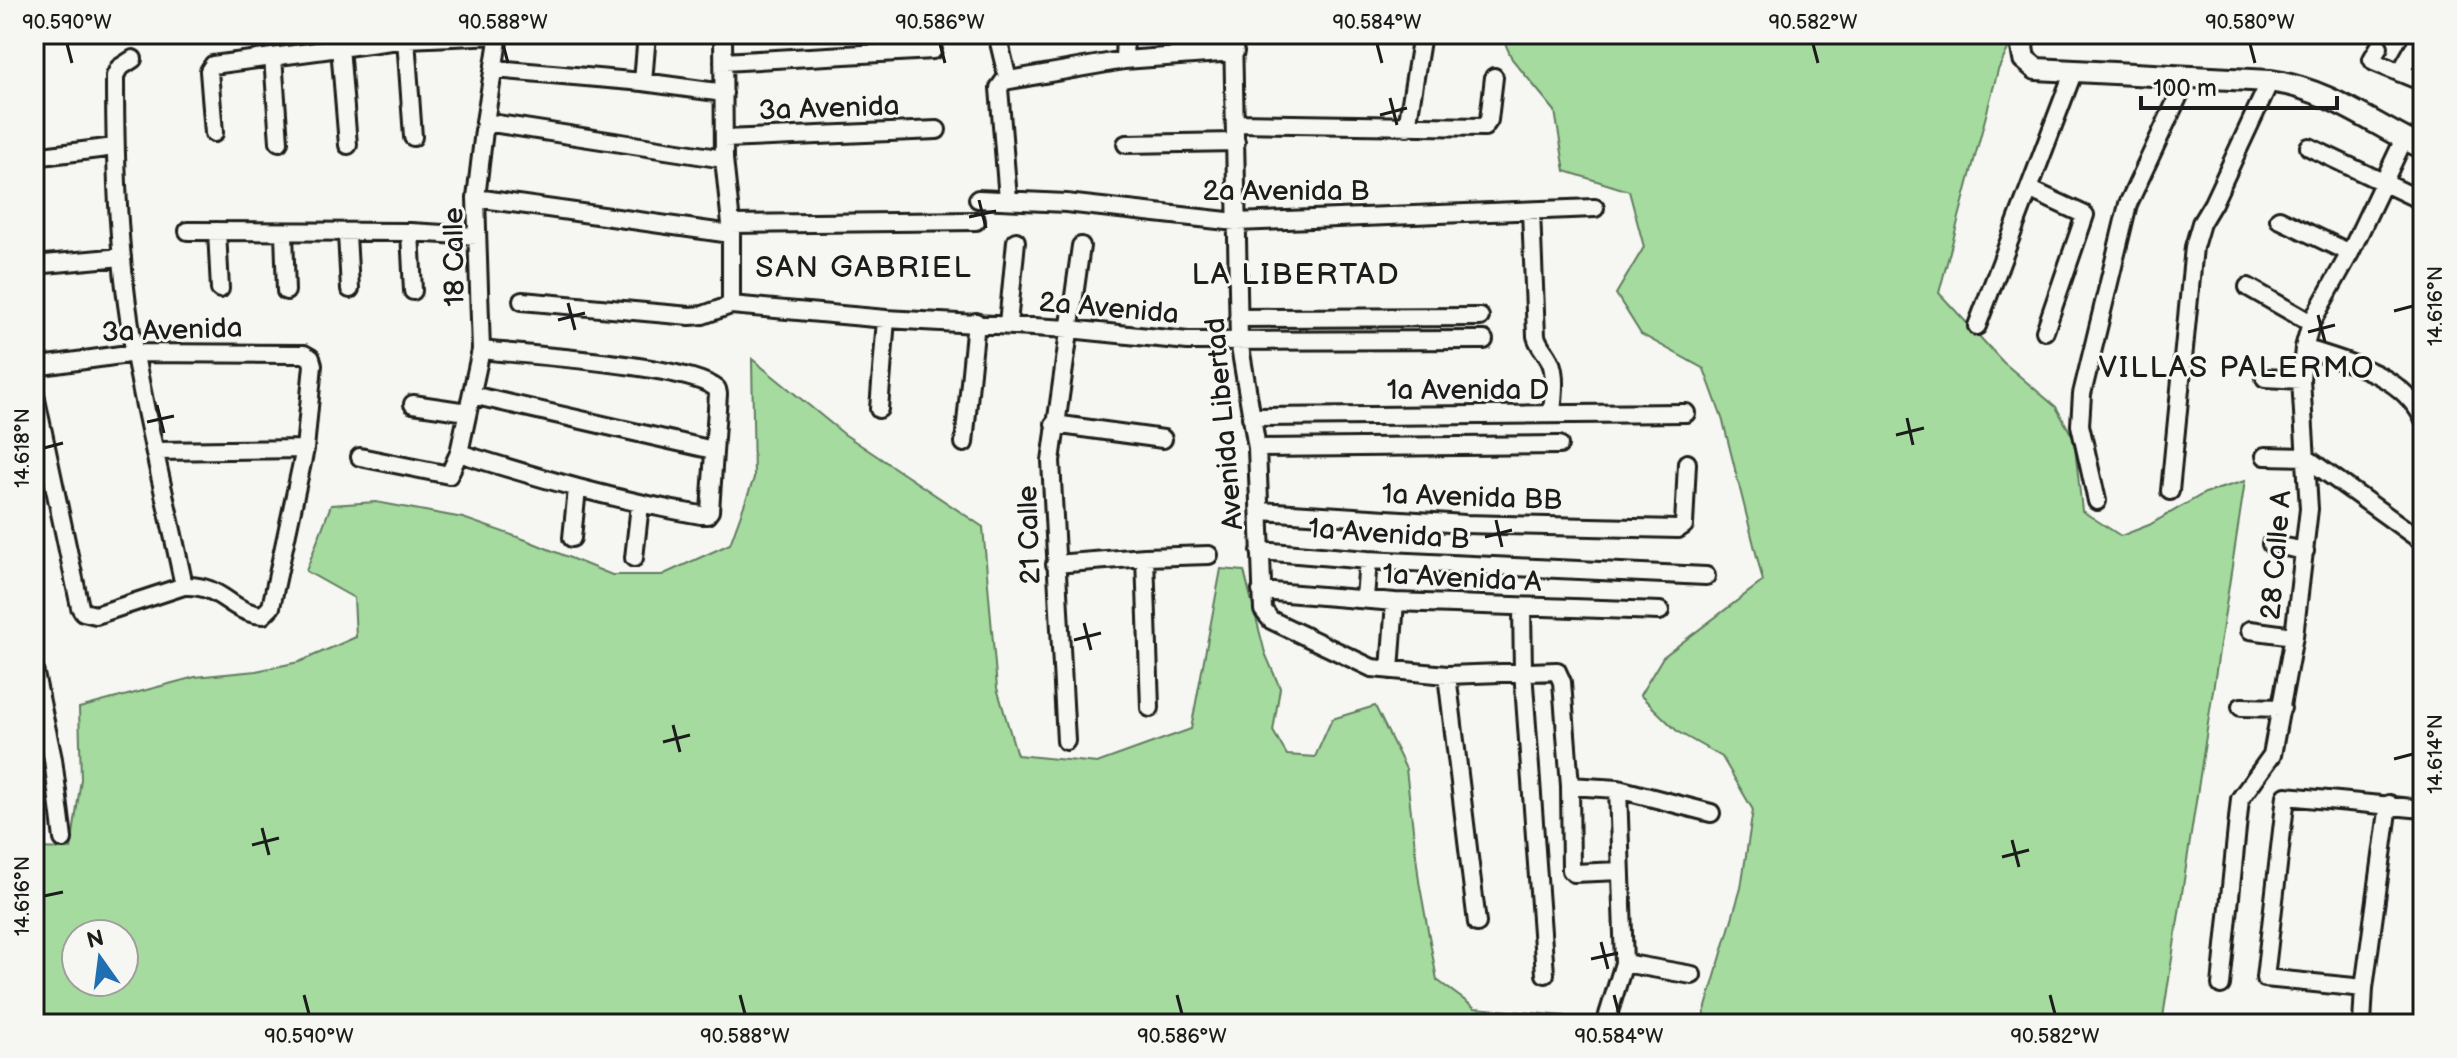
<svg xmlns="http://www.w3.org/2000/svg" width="2457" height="1058" font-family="'Balsamiq Sans',sans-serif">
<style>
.green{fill:#a5db9f;stroke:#607c5e;stroke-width:2;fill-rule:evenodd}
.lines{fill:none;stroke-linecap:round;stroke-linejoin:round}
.minor-casing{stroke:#1c1c1c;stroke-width:22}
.tertiary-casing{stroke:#1c1c1c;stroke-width:26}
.minor{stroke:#f6f6f2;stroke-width:16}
.tertiary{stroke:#f6f6f2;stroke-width:20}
.ticks{fill:none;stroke:#1c1c1c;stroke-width:3}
.labels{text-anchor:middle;stroke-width:6;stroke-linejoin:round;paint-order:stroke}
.street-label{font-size:28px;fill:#1c1c1c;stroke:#f6f6f2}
.neighbourhood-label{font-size:30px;letter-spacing:2px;fill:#1c1c1c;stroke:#f6f6f2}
.neatline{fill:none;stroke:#1c1c1c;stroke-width:3}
.ticks-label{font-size:20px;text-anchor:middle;fill:#1c1c1c}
</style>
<rect width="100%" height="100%" fill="#f6f6f2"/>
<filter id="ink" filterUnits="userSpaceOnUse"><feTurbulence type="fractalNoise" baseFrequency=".0125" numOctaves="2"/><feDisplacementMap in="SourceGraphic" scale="16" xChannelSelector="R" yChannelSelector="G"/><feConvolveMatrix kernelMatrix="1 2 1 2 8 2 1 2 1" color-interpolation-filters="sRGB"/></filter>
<g filter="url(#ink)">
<path class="green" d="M 1501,34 L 2015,34 L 1998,70 L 1939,293 L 2003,362 L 2056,407 L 2074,439 L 2082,511 L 2121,536 L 2149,525 L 2205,493 L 2245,481 L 2162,1024 L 1701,1024 L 1741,888 L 1753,810 L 1722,757 L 1678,732 L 1640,695 L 1663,657 L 1763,581 L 1723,421 L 1704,369 L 1641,334 L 1616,294 L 1644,247 L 1629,191 L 1565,171 L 1555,111 L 1512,59 Z
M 752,359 L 844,434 L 983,527 L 997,688 L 1017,755 L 1097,763 L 1191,729 L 1221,569 L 1244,571 L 1265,653 L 1280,688 L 1273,731 L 1287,755 L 1315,757 L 1332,719 L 1375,706 L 1406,769 L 1419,881 L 1437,980 L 1475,1008 L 1565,1016 L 1583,1024 L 34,1024 L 34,848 L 71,849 L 81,779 L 79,708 L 195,677 L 256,671 L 299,662 L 356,637 L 354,598 L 306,571 L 331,505 L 376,502 L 463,518 L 526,540 L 612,575 L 662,575 L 730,544 L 754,478 ZM 76,934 L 124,934 L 124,982 L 76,982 Z"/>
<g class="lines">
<defs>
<path id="minor" d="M 723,34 L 724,159 L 731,224 L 731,305
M 997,34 L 1008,80
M 1233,34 L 1239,341 L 1257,448 L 1263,610 L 1271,620 L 1372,668 L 1447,675 L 1557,671 L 1562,682 L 1570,786 L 1571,870 L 1574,873 L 1620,871
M 406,39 L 413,137
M 340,47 L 348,145
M 2379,47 L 2372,59 L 2374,62 L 2423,82
M 273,57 L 279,142
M 133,59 L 119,68 L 115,76 C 115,169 118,263 135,355 C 149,432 168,509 184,586
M 1124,60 L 1125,34
M 723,62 L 933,50
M 495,69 L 643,82 L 724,93
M 2400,73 L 2422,34
M 643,82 L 647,34
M 485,122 L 724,159
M 1237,123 L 1484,127 L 1489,120 L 1494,77
M 1407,127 L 1422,34
M 214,133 L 209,71 L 213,65 L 406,39 L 499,35
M 724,139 L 937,130
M 1126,144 L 1236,142
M 2309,147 L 2416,198
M 34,157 L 115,147
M 2029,189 L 2085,215 L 2045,331
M 476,198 L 731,234
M 978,199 L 1066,203 L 1236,222 L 1595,208
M 1008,199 L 999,88 L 1004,81 L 1124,60 L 1235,52
M 1531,211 L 1536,336 C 1539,348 1549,354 1552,366 C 1556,380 1553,399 1552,414
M 2279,219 L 2350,253
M 731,224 L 976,221
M 188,231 L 410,232 L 477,236
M 217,231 L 220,289
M 410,232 L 413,291
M 284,233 L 286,291
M 347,234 L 350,289
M 34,265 L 122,257
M 2248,287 L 2311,323
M 522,301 L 690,316 L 703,315 L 731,305
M 731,305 L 886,319 L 1069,329 L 1188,341 L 1484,340
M 1238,318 L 1480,317
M 1008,324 L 1016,241
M 1977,326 L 2073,73
M 2304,348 C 2348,363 2400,373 2423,418
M 34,367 L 135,353 L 304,354 L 311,358 L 313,365 L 305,449 L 271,607 L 263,615 C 229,613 223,584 184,586 L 96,615 L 83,612 L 80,607 L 34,390
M 2265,378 L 2301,380
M 472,395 L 713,450
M 413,404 L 467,412
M 879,409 L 886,319
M 1251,417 L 1686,413
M 1054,424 L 1163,439
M 964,443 L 976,322
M 1257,448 L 1559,445
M 156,451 L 305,449
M 459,453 C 539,478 618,501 701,515 L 707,515 L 710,511 L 718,394 L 717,389 C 690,365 526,355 481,350
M 2265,456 L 2305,457 L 2423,542
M 360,457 L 449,475 L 459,453 L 481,350 L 476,198 L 485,122 L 499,34
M 2170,491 L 2194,247 L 2201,223 L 2213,203 L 2270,81
M 2097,501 L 2080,425 L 2082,394 L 2128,204 L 2187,78
M 1260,511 L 1465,524 L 1678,529 L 1684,525 L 1687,463
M 572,538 L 577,489
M 2271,544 L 2305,551
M 1260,551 L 1368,560 L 1706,576
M 1145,557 L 1150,708
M 634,558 L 640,505
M 1055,564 L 1145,557 L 1209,555
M 1261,591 L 1395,602 L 1660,611
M 1365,598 L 1368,560
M 1522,608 L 1523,671 L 1545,974
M 2250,630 L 2294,636
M 34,669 L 53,759 L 63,839
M 1390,670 L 1395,602
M 1447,675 L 1477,923
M 2241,707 L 2282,708
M 1066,741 L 1051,461 L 1081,246
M 1570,786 L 1618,789 L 1711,813
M 1618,789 L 1624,963 L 1692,975
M 2221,985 L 2240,799 L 2272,755 L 2294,636 L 2309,509 L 2301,380 L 2304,348 L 2311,323 L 2350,253 L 2404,139
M 2364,988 L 2265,978 L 2286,796 L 2423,809
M 1608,1015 L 1624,963
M 2362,1024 L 2364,988 L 2389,804"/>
<path id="tertiary" d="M 2025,34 L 2022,47 L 2024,59 L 2036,69 L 2270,81 C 2329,89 2370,123 2423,148"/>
</defs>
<use href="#minor" class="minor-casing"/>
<use href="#tertiary" class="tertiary-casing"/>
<use href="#minor" class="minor"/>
<use href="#tertiary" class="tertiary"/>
</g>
</g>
<path class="ticks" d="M 67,44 L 72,63M 503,44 L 508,63M 940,44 L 945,63M 1377,44 L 1382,63M 1813,44 L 1818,63M 2250,44 L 2255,63M 1390,98 L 1397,125M 1380,115 L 1407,108M 979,200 L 986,228M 969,217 L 996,211M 568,303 L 575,330M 2394,311 L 2413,306M 2318,315 L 2325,342M 558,320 L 585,313M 2308,332 L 2335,325M 157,405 L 164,433M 1907,418 L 1913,445M 147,422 L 174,416M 1896,435 L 1924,428M 44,448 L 63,443M 1496,520 L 1502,547M 1485,537 L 1512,530M 1084,623 L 1091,650M 1074,640 L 1101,633M 673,725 L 680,752M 663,742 L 690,735M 2394,759 L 2413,754M 262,828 L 269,855M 2012,840 L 2019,867M 252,845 L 279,838M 2002,857 L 2029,850M 44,896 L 63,892M 1601,942 L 1608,969M 1591,959 L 1618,953M 304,995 L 309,1014M 740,995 L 745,1014M 1177,995 L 1182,1014M 1614,995 L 1619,1014M 2050,995 L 2055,1014"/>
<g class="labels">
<g class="street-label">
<text transform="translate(829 107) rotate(-2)" y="10">3a Avenida</text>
<text x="1286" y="200">2a Avenida B</text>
<text transform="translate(453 257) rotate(-91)" y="10">18 Calle</text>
<text transform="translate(1109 307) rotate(5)" y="10">2a Avenida</text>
<text transform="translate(172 329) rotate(-2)" y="10">3a Avenida</text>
<text x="1468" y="399">1a Avenida D</text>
<text transform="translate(1223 424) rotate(-95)" y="10">Avenida Libertad</text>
<text transform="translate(1472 496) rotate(2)" y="10">1a Avenida BB</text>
<text transform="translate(1389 533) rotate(4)" y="10">1a Avenida B</text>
<text transform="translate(1028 535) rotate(-92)" y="10">21 Calle</text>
<text transform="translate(2275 555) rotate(-85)" y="10">28 Calle A</text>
<text transform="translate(1462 577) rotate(3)" y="10">1a Avenida A</text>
</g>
<g class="neighbourhood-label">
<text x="864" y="277">SAN GABRIEL</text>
<text x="1296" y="284">LA LIBERTAD</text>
<text x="2237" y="377">VILLAS PALERMO</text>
</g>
</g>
<rect width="2457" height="1058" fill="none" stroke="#f6f6f2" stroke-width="88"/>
<g transform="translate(100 958) rotate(346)"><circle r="38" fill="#f6f6f2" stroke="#9f9f9c" stroke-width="2"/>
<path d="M0-6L14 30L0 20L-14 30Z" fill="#1f6fb2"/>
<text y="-12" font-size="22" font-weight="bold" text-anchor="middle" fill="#1c1c1c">N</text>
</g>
<path d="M2141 96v12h196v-12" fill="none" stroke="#1c1c1c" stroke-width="4"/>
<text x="2153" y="96" font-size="24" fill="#1c1c1c" stroke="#f6f6f2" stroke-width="6" paint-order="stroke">100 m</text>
<rect x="44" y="44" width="2369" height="970" class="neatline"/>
<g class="ticks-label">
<text x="67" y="29">90.590°W</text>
<text x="503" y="29">90.588°W</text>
<text x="940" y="29">90.586°W</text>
<text x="1377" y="29">90.584°W</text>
<text x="1813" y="29">90.582°W</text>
<text x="2250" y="29">90.580°W</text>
<text transform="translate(2435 306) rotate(-90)" y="7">14.616°N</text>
<text transform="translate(22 448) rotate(-90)" y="7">14.618°N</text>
<text transform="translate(2435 754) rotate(-90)" y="7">14.614°N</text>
<text transform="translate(22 896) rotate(-90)" y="7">14.616°N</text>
<text x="309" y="1043">90.590°W</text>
<text x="745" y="1043">90.588°W</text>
<text x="1182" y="1043">90.586°W</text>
<text x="1619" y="1043">90.584°W</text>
<text x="2055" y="1043">90.582°W</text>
</g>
</svg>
